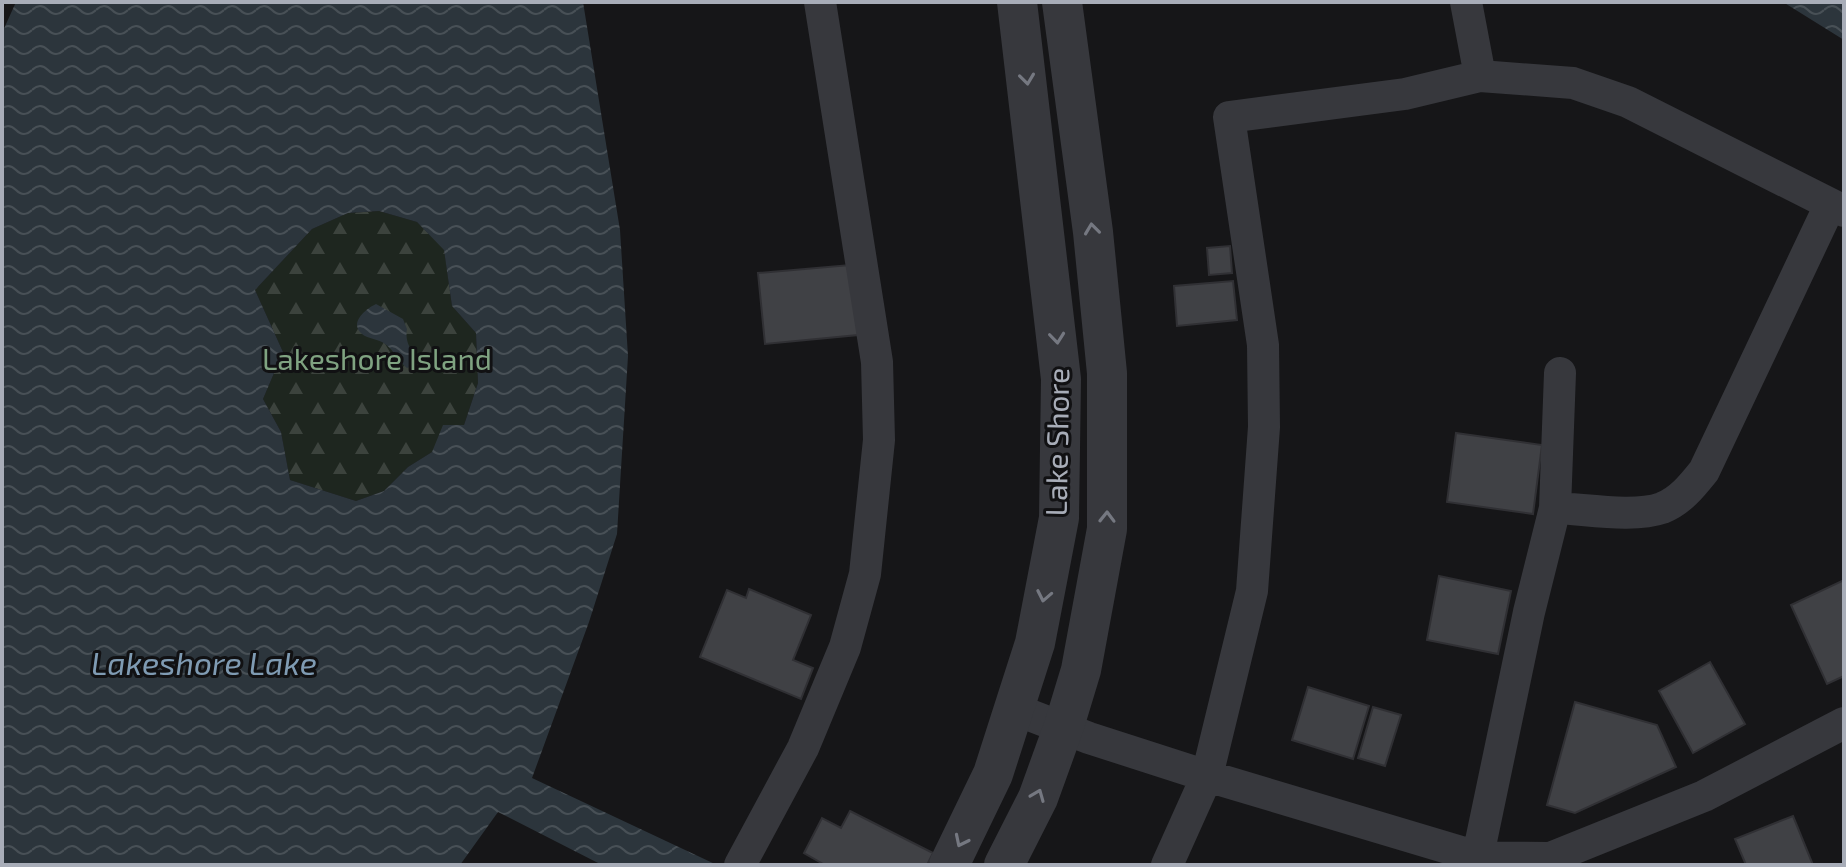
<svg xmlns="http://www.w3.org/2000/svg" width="1846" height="867" font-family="'Exo 2',sans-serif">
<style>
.forest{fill:url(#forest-firs)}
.water{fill:url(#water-waves);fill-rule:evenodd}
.building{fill:#404145;stroke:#303034;stroke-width:2}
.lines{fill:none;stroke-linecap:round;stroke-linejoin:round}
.minor{stroke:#37383d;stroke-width:32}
.tertiary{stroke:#37383d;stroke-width:40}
.oneway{stroke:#757881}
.labels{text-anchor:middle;stroke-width:6;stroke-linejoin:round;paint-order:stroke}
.park-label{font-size:30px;fill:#7fa381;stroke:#111113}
.street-label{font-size:30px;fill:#a8adb8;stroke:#111113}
.water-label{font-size:32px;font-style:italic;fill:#7f9bb3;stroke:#111113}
</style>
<defs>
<pattern id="forest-firs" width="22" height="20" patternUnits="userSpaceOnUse" patternTransform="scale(2)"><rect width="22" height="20" fill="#1e261f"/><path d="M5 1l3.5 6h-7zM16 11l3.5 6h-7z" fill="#3c433d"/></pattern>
<pattern id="water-waves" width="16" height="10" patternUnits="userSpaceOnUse" patternTransform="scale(2)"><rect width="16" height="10" fill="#2c353c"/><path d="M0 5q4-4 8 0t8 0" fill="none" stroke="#485056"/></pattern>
</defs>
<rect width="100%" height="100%" fill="#161618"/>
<path class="forest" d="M 379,211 L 417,222 L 444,249 L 452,306 L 476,333 L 478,383 L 464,425 L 432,452 L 408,467 L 384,491 L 356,501 L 290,480 L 281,432 L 263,399 L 283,352 L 255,290 L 312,229 L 348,213 Z"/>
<path class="water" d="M 16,2 L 583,2 L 620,230 L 628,356 L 617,534 L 589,622 L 532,778 L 717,865 L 602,865 L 498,812 L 460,865 L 2,865 L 2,33 ZM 379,211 L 417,222 L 444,250 L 452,306 L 476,333 L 478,383 L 464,425 L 443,425 L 432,452 L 408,467 L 384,491 L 356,501 L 290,480 L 281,432 L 263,399 L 283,352 L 255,290 L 312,229 L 348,213 Z
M 1783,2 L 1844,2 L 1844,40 Z
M 376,304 L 403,319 L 407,329 C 405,340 409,347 415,356 L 413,366 L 407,368 C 398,361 394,350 385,344 C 379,339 368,339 362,334 C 348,323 367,308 376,304 Z"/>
<path class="building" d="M 1230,246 L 1232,273 L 1209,275 L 1207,248 Z
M 850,265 L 858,335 L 765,344 L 758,273 Z
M 1233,281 L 1237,320 L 1177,326 L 1174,286 Z
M 1456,433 L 1542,445 L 1533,514 L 1447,502 Z
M 1439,576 L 1511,591 L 1498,654 L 1427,640 Z
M 1844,580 L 1844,676 L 1827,684 L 1791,605 Z
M 749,589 L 811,615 L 793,660 L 813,668 L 801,699 L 700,657 L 727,590 L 746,598 Z
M 1710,662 L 1745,724 L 1693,753 L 1659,691 Z
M 1308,687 L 1369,706 L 1353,759 L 1292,740 Z
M 1575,702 L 1657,725 L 1676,767 L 1575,813 L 1547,805 Z
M 1373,707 L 1401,715 L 1385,766 L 1358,758 Z
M 850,811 L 933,853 L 927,865 L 825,865 L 804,853 L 822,818 L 841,828 Z
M 1793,816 L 1813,865 L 1746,865 L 1735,839 Z"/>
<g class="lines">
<path class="minor" d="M 1466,2 L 1480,76
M 1555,508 C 1585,509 1634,518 1662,508 C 1680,501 1692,486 1704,471 L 1830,205
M 1014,709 L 1089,738 L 1207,776 L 1478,857 L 1550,858 L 1704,796 L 1844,723
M 740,865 L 803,748 L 845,647 L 865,574 L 879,440 L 877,362 L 820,2
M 1167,865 L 1207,776 L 1252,591 L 1264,427 L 1263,345 L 1229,117 L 1405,94 L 1480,76 L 1573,83 L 1628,102 L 1844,211
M 1476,865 L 1529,612 L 1555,508 L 1560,373"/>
<path class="tertiary" d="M 949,865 L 993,774 L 1035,643 L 1059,518 L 1061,379 L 1017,2
M 1004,865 L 1038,798 L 1064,726 L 1081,670 L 1107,529 L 1107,373 L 1093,232 L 1062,2"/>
</g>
<defs><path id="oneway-chevron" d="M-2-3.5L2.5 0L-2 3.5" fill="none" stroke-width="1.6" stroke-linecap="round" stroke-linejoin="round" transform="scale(2)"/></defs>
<g class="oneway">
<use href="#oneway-chevron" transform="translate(1027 79) rotate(83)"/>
<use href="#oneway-chevron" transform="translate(1092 229) rotate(-97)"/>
<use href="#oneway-chevron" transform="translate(1057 338) rotate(84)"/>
<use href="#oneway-chevron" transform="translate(1107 517) rotate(-89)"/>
<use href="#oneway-chevron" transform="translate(1044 596) rotate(101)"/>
<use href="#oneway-chevron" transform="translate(1038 795) rotate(-68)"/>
<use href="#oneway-chevron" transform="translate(961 841) rotate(116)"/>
</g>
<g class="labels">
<g class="park-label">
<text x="377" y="370">Lakeshore Island</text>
</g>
<g class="street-label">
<text transform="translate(1058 442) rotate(-89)" y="10">Lake Shore</text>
</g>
<g class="water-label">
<text x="204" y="675">Lakeshore Lake</text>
</g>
</g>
<rect width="1846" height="867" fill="none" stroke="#a8adb8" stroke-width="8"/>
</svg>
